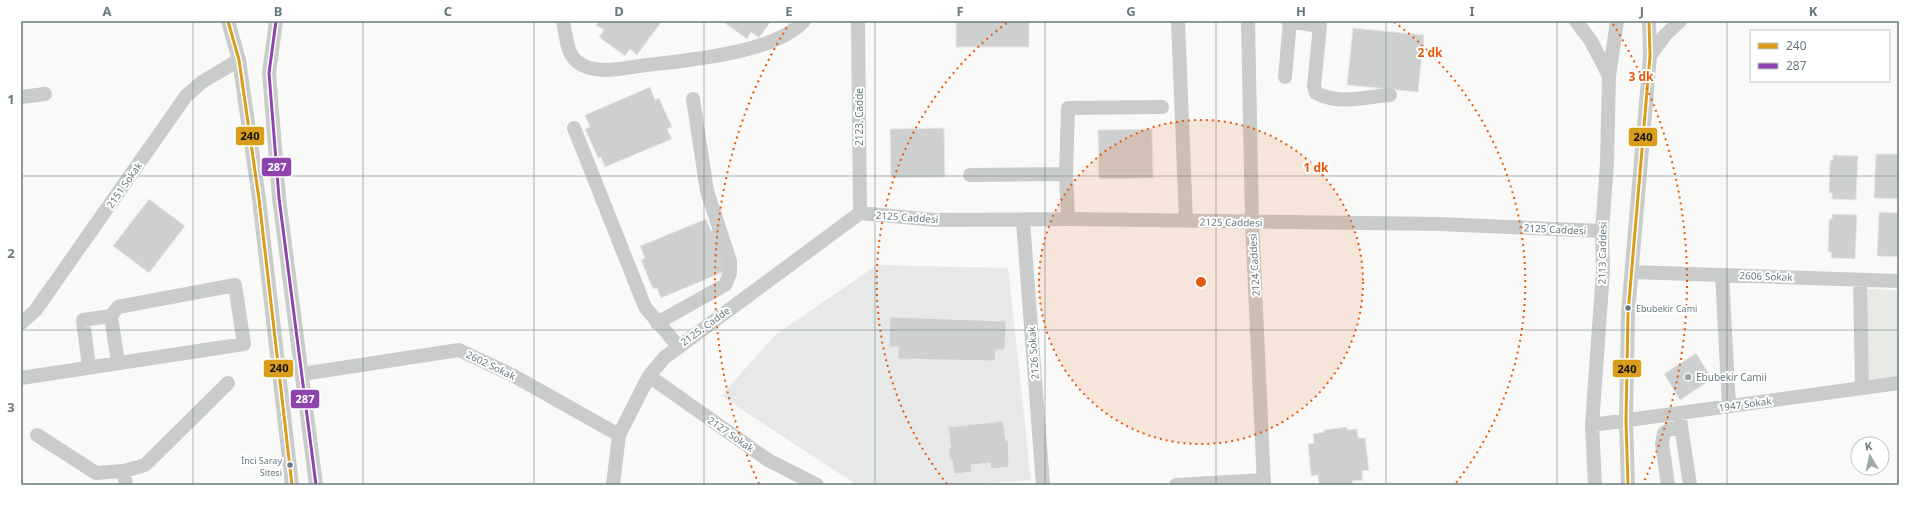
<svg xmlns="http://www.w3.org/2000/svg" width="1920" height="506" font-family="'Noto Sans',sans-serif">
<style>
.built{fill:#e7e9e8}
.green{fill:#e8eae6}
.building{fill:#ced0d0;stroke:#e8e8e8}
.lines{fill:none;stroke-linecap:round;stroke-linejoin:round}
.minor{stroke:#cacccc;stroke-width:14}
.bus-1-casing{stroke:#fff;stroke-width:6}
.bus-2-casing{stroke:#fff;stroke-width:6}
.bus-1{stroke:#da9d19;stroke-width:3}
.bus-2{stroke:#8e44ad;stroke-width:3}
.grid{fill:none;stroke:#67797f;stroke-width:1;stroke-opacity:0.55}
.ring{fill:none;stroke:#e8590c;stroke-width:2;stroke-dasharray:2 4}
.bus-dot{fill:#67797f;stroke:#fff;stroke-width:1.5}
.poi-dot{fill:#9aa6a9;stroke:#fff;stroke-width:1.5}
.labels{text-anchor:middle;stroke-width:4;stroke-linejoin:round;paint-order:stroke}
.bus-label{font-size:9px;fill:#67797f;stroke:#fff;text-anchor:start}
.street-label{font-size:10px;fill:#67797f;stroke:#fff}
.poi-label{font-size:10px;fill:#67797f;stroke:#fff;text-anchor:start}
.centre{fill:#e8590c;stroke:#fff;stroke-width:2}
.ring-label{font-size:12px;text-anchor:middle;font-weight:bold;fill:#e8590c;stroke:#fff;stroke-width:4;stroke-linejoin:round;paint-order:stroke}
.line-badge{stroke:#fff;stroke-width:1.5}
.badge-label{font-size:11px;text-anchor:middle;font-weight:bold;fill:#fff}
.pale-badge-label{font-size:11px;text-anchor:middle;font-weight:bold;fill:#111}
.neatline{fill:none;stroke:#67797f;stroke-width:1.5}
.grid-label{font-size:13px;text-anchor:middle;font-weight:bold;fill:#67797f}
</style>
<rect width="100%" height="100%" fill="#f9f9f8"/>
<path class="built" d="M 877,265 L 1008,268 L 1031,480 L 957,485 L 857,485 L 721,396 L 775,335 Z"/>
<path class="green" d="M 1866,289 L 1899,290 L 1899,378 L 1869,381 Z"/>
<path class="building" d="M 599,21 L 662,21 L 637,55 L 630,49 L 625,56 L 599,37 L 604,30 L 596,25 Z
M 722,21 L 771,21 L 759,38 L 751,32 L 747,39 Z
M 956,21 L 1029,21 L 1029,47 L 956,47 Z
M 1353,28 L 1424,35 L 1418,92 L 1347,85 Z
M 650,87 L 655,100 L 659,98 L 672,127 L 667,129 L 672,139 L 605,167 L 601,157 L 598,158 L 585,129 L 590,127 L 585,115 Z
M 944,128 L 945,177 L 891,178 L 890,129 Z
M 1152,129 L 1153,178 L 1099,179 L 1098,130 Z
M 1876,154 L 1899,154 L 1899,199 L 1874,198 Z
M 1833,155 L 1858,156 L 1856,200 L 1832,199 L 1832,193 L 1829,193 L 1830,160 L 1833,160 Z
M 149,199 L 185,226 L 149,273 L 113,246 Z
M 1879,212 L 1899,213 L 1899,257 L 1877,256 Z
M 1832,214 L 1857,215 L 1855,259 L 1831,258 L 1831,252 L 1828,252 L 1829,219 L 1832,219 Z
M 706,219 L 711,231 L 715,229 L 728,270 L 661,298 L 657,288 L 653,289 L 641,260 L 645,258 L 640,246 Z
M 890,317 L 1006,321 L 1005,350 L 996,350 L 995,361 L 898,359 L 898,347 L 889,347 Z
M 1696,353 L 1712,379 L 1680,400 L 1664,374 Z
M 1003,421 L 1006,441 L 1008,440 L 1009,467 L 991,469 L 990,463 L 971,465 L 972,472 L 954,474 L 952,460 L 950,461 L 948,448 L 951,448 L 948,427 Z
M 1347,427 L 1347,430 L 1357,429 L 1358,438 L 1365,438 L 1369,470 L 1362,471 L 1363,480 L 1352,481 L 1353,484 L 1319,485 L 1318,475 L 1311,476 L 1308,444 L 1314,443 L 1313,434 L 1324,432 L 1324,430 Z"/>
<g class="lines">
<path class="minor" d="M 228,21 L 239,60 L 259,199 L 292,485
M 276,21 L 269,73 L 279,198 L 316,485
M 563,21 C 566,34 566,55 579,63 C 598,76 626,67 647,65 C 689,60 775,53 804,21
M 858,21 L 860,213
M 1178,21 L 1186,221
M 1248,21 L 1252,222 L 1264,485
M 1288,21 L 1320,26 L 1314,86 L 1316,93 C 1339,105 1365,97 1390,95
M 1576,21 L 1591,41 L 1609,76
M 1650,56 L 1665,35 L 1680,21
M 1285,77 L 1290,21
M 21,97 L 45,94
M 574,128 L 645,307 L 678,346
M 970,175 L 1066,174
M 860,213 L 935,220 L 1068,219 L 1439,224 L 1602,231
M 1068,219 L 1066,174 L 1068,108 L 1162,107
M 1023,221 L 1043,485
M 1632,272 L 1899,281
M 1722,275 L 1729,406
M 1860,280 L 1862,388
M 21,323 L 35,311 L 186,96 L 202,82 L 239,60
M 657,323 L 725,285 L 730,273 L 730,261 L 707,191 L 693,99
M 89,367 L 83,320 L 111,316 L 118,363
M 302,374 L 459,350 L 514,376 L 619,435
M 649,376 L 768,460 L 817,485
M 21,378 L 244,344 L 235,285 L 118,307 L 111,316
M 1679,413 L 1690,485
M 1592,425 L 1899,383
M 37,435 L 96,473 L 124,471 L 145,465 L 228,383
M 124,471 L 126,485
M 613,485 L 619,435 L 649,376 L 664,358 L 860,213
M 1176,485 L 1264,480
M 1595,485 L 1592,425 L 1603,271 L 1602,231 L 1607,163 L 1609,76 L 1617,21
M 1628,485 L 1626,421 L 1628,313 L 1650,56 L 1649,21
M 1668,485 L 1662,443 L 1664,433 L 1670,429 L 1681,428"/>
<defs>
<path id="bus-1" d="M 228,21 L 239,60 L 259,199 L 292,485
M 1628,485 L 1626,421 L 1628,313 L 1650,56 L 1649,21"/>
<path id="bus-2" d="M 276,21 L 269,73 L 279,198 L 316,485"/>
</defs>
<use href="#bus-1" class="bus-1-casing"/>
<use href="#bus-2" class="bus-2-casing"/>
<use href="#bus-1" class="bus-1"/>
<use href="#bus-2" class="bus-2"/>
</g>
<path class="grid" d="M 193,21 L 193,485M 363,21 L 363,485M 534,21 L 534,485M 704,21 L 704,485M 875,21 L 875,485M 1045,21 L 1045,485M 1216,21 L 1216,485M 1386,21 L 1386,485M 1557,21 L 1557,485M 1727,21 L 1727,485M 21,176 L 1899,176M 21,330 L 1899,330"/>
<circle cx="1201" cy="282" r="162" fill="#e8590c" fill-opacity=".12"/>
<g class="ring">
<circle cx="1201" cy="282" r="162"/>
<path d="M947 484A324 324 0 0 1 1008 22M1394 22A324 324 0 0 1 1455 484"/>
<path d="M759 484A486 486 0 0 1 789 24M1613 24A486 486 0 0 1 1643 484"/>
</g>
<g class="bus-dot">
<circle cx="1628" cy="308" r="3.5"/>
<circle cx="290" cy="465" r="3.5"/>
</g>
<circle class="poi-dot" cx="1688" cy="377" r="4"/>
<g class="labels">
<g class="bus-label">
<text x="1636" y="312">Ebubekir Cami</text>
<text x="282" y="464" text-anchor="end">İnci Saray<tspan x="282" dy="12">Sitesi</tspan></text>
</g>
<g class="street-label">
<text transform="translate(859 117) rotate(-90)" y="4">2123. Cadde</text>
<text transform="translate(124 185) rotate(-55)" y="4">2151 Sokak</text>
<text transform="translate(907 217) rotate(4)" y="4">2125 Caddesi</text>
<text transform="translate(1231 222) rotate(1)" y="4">2125 Caddesi</text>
<text transform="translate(1555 229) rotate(3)" y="4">2125 Caddesi</text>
<text transform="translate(1602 253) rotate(-89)" y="4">2113 Caddesi</text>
<text transform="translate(1254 265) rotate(-93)" y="4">2124 Caddesi</text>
<text transform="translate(1766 276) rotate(2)" y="4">2606 Sokak</text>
<text transform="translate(705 326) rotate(-36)" y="4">2125. Cadde</text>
<text transform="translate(1033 353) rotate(-94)" y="4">2126 Sokak</text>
<text transform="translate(491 365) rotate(26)" y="4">2602 Sokak</text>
<text transform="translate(1745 404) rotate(-8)" y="4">1947 Sokak</text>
<text transform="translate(731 434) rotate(35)" y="4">2127 Sokak</text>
</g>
<g class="poi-label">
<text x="1696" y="381">Ebubekir Camii</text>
</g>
</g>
<circle cx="1201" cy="282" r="6" class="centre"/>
<g class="ring-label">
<text x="1430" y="57">2 dk</text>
<text x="1641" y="81">3 dk</text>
<text x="1316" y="172">1 dk</text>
</g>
<g class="line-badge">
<rect x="235" y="126" width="30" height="20" rx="4" fill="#da9d19"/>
<rect x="1628" y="127" width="30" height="20" rx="4" fill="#da9d19"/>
<rect x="261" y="157" width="31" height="20" rx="4" fill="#8e44ad"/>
<rect x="263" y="359" width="31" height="19" rx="4" fill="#da9d19"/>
<rect x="1612" y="359" width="30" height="19" rx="4" fill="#da9d19"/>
<rect x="290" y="389" width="30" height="20" rx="4" fill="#8e44ad"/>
</g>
<g class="badge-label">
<text x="277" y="171">287</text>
<text x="305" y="403">287</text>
</g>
<g class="pale-badge-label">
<text x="250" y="140">240</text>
<text x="1643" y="141">240</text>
<text x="279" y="372">240</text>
<text x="1627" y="373">240</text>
</g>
<rect width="1920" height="506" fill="none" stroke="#ffffff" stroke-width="44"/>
<rect x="1750" y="30" width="140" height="52" fill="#ffffff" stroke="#c2c9cc"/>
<rect x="1758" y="43" width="20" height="6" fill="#da9d19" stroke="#c2c9cc"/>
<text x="1786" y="50" font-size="12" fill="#67797f">240</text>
<rect x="1758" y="63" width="20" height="6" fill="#8e44ad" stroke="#c2c9cc"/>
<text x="1786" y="70" font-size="12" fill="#67797f">287</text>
<g transform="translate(1870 456) rotate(351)"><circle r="19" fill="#ffffff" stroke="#c2c9cc"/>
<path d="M0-3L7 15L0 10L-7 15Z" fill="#9aa6a9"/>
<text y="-6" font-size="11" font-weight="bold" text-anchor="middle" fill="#67797f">K</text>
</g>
<rect x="22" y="22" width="1876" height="462" class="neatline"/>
<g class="grid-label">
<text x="107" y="16">A</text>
<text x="278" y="16">B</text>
<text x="448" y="16">C</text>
<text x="619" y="16">D</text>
<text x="789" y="16">E</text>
<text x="960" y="16">F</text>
<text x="1131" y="16">G</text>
<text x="1301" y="16">H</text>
<text x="1472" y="16">I</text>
<text x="1642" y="16">J</text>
<text x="1813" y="16">K</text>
<text x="11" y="104">1</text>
<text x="11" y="258">2</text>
<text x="11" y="412">3</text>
</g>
</svg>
